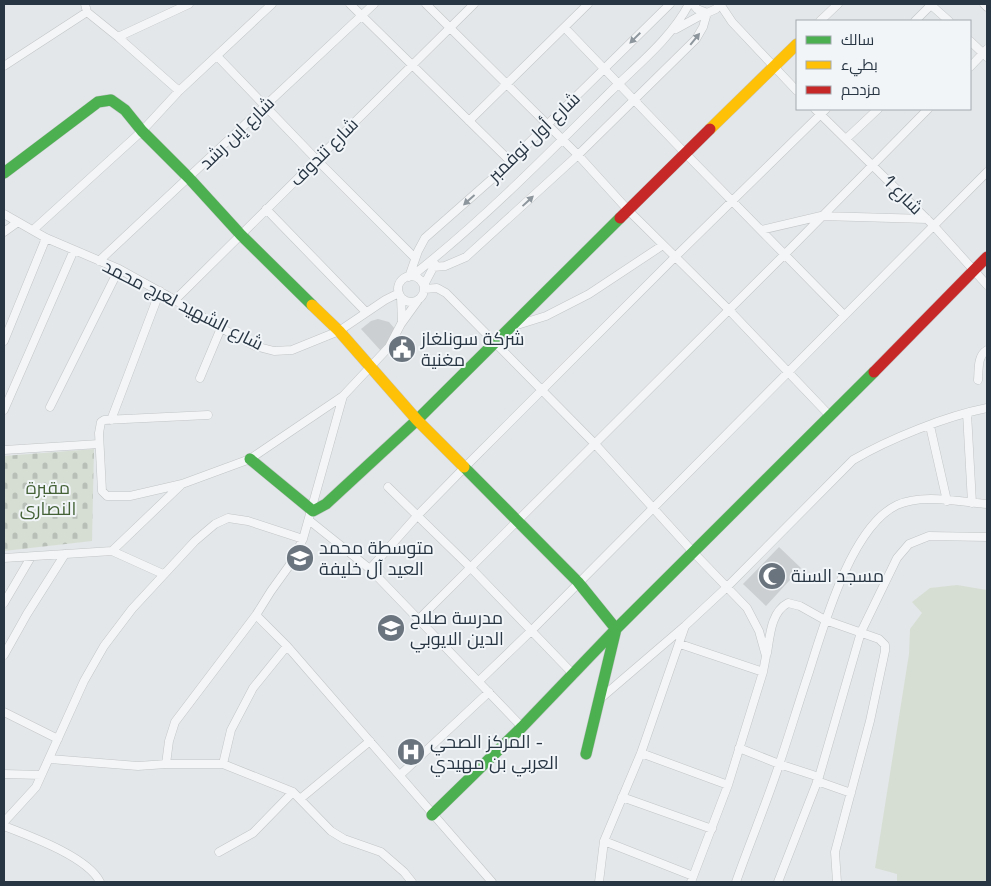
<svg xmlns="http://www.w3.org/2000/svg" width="991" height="886" font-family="'Space Grotesk',Cairo,sans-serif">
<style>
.grass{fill:#d6ded4}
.cemetery{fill:url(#cemetery-stones)}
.building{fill:#cccfd1}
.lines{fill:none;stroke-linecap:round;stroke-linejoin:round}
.street-casing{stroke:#c2c5c7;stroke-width:9}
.fast-casing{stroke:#c2c5c7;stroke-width:12}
.slow-casing{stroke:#c2c5c7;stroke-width:12}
.jam-casing{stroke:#c2c5c7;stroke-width:12}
.street{stroke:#f3f5f6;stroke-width:8}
.fast{stroke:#4caf50;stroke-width:11}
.slow{stroke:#ffc107;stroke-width:11}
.jam{stroke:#c62828;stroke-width:11}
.oneway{fill:#8e969d}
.labels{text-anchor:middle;stroke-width:4;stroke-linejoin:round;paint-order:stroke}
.street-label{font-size:18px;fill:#283644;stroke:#f2f5f8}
.poi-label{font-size:18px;fill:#283644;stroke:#f2f5f8;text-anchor:start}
.park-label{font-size:18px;fill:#436135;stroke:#f2f5f8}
</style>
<defs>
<pattern id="cemetery-stones" width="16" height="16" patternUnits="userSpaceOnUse" patternTransform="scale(1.25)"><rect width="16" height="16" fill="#d6ded4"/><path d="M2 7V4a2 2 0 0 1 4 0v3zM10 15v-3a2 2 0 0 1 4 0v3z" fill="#b8bfb7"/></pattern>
</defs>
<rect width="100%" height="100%" fill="#e4e7e9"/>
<path class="grass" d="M 957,585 L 987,590 L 987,882 L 897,882 L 897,874 L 875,868 L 909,654 L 910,629 L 922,613 L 912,602 L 930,588 Z"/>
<path class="cemetery" d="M 94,449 L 92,541 L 4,551 L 4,456 Z"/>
<path class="building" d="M 378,319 L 389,322 L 395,329 L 395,333 L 381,351 L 361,329 L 371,321 Z
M 779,547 L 801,568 L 766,606 L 743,584 Z"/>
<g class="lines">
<defs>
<path id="street" d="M 85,4 L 87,12 L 118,37 L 179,91
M 350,4 L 510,161
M 426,4 L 578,155 L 628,210 L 729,310 L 830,416
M 693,4 L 697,9 L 707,13 L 716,9 L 719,4
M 720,4 L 732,22 L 797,91
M 984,4 L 987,7
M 931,5 L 949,21
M 820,21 L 838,4
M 915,21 L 932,4
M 565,28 L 686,154 L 844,315
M 676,29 L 705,13
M 118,37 L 189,4
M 970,41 L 987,57
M 217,56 L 317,160 L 415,258
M 4,66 L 87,12
M 970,67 L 987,49
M 815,109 L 933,225 L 987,285
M 469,121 L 588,4
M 846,139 L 878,109
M 266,209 L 366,312
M 4,214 L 46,238 L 119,269 L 175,300 L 221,328 L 255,346 L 274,351 L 292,350 L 339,331 L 385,300 L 399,293
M 33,230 L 142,131 L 179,91 L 272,4
M 761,230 L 821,216 L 927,219
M 4,232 L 18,222
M 99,261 L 374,4
M 433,267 L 445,266 L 466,257 L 578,155 L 696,39 L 703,27 L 707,13
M 412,276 C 482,221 545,157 608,94 C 636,66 670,40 689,4
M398 289a13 13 0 1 1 26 0a13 13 0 1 1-26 0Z
M 409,277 L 418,251 L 425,238 L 492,179 L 670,4
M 424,285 L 435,264
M 424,289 L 437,288 L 446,293 L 595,444 L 693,552 L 747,608 L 759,631 L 766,656 L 763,672 L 728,785 L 691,882
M 401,297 L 402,322
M 175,300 L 474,4
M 514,326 L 546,316 L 589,294 L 663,245
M 4,341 L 46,238
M 200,378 L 221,328
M 978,380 C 979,370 977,356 987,350
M 50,407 L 119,269
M 4,410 L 74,250
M 967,413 L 972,503
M 208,415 L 104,420 L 101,422 L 99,433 L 102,491 L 107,496 L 130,496 L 182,484 L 250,459 L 343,396 L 389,347 L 401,324 L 419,299
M 111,420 L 160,291
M 930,426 L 947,501
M 4,450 L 99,444
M 388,487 L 470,567 L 574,675
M 310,521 L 370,569 L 522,727
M 112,551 L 182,484
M 4,558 L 112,551 L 163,574
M 370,569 L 417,516 L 465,467 L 675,257 L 826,109
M 4,603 L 31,557
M 256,615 L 287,646 L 492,882
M 419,619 L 785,254 L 928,109
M 680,644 L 763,672
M 767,653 C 770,635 771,612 788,603 L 800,606 L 825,620 L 879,639 L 885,645 L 885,651 L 870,721 L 835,852 L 837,882
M 4,655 L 27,614 L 65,554
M 479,681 L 531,631 L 987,172
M 601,698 L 685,626 L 727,587 L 853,460 C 889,439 946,416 987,408
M 4,712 L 58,739
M 739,748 L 779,764 L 819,777
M 641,753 L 728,785
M 50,759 L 138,766 L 166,764 L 223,764 L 293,792 L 331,831 L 344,839 L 381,852 L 404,872 L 412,882
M 166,764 L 169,741 L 175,722 L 256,615 L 271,591 L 289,566 L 303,539 L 343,396
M 223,764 L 231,730 L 253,688 L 287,646
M 4,774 L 41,775
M 400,775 L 489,692
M 817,781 L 851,793
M 622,797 L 712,829
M 300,799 L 370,741
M 4,822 L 36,787 L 84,681 L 104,646 L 132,609 L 195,541 L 215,524 L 228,518 L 248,521 L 303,539
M 4,826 C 30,836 88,857 100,882
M 604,841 L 693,876
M 219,852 L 253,833 L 293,792
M 599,882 L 604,841 L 641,753 L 685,626
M 736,882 C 750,842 767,802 780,762 C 790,732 799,702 809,672 C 824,625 851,527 897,505 C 922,493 961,502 987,504
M 778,882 L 819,777 L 861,632 L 897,558 L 909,544 L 929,536 L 987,537"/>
<path id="fast" d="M 4,173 L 98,102 L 111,100 L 125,110 L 142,131 L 189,178 L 241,235 L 312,305
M 250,459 L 313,511 L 326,504 L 417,420 L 620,218
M 464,467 L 578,582 L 616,629 L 586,754
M 432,815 L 522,727 L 616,629 L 874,372"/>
<path id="slow" d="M 710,129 L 797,44
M 312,305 L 339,331 L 417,420 L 464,467"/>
<path id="jam" d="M 620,218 L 710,129
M 874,372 L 987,257"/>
</defs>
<use href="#street" class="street-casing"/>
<use href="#fast" class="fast-casing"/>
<use href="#slow" class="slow-casing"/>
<use href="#jam" class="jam-casing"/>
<use href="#street" class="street"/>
<use href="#fast" class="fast"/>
<use href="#slow" class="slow"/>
<use href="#jam" class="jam"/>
</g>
<defs><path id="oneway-solid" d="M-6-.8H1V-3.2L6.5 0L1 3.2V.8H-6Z" transform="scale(1.25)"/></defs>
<g class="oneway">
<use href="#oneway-solid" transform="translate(635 38) rotate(135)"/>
<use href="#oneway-solid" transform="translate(695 39) rotate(-51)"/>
<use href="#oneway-solid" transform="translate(469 200) rotate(138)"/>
<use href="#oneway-solid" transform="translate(528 201) rotate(-43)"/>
</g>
<defs>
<symbol id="civic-disc" viewBox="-11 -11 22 22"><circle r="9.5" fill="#6a747e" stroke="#f2f5f8"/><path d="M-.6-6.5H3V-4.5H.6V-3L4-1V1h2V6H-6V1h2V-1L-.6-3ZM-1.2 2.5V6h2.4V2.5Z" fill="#fff"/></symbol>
<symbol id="school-disc" viewBox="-11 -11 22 22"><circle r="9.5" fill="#6a747e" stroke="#f2f5f8"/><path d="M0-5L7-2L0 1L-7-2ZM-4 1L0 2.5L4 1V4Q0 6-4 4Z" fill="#fff"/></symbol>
<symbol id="mosque-disc" viewBox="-11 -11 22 22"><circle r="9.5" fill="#6a747e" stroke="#f2f5f8"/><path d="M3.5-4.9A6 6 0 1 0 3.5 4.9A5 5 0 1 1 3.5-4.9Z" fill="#fff"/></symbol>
<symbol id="hospital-disc" viewBox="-11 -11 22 22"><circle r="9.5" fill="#6a747e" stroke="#f2f5f8"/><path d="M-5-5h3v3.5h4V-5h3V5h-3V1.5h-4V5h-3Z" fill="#fff"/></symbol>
</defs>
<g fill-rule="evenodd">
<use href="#civic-disc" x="386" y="333" width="32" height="32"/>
<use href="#school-disc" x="284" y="542" width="32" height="32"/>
<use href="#mosque-disc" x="756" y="560" width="32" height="32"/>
<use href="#school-disc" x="375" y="612" width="32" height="32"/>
<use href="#hospital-disc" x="395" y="736" width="32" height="32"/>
</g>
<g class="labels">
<g class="street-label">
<text transform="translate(237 133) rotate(-44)" y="6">شارع إبن رشد</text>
<text transform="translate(534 137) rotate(-44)" y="6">شارع أول نوفمبر</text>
<text transform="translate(324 152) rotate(-45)" y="6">شارع تندوف</text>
<text transform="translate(903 195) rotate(45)" y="6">شارع 1</text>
<text transform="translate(183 305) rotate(27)" y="6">شارع الشهيد لعرج محمد</text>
</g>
<g class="poi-label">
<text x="421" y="345">شركة سونلغاز<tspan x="421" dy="21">مغنية</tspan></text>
<text x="319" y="554">متوسطة محمد<tspan x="319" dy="21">العيد آل خليفة</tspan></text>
<text x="791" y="582">مسجد السنة</text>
<text x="410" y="624">مدرسة صلاح<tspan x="410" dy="21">الدين الايوبي</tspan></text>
<text x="430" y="748">المركز الصحي -<tspan x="430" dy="21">العربي بن مهيدي</tspan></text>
</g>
<g class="park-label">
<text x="48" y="494">مقبرة<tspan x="48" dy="21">النصارى</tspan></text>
</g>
</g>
<rect width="991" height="886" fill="none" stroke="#283644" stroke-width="10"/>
<rect x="796" y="20" width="175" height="90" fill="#f2f5f8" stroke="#a1a9b0"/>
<rect x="806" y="36" width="25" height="8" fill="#4caf50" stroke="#a1a9b0"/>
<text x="841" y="45" font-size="15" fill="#283644">سالك</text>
<rect x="806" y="61" width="25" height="8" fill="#ffc107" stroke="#a1a9b0"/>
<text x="841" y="70" font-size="15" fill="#283644">بطيء</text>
<rect x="806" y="86" width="25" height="8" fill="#c62828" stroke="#a1a9b0"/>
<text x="841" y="95" font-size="15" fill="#283644">مزدحم</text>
</svg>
